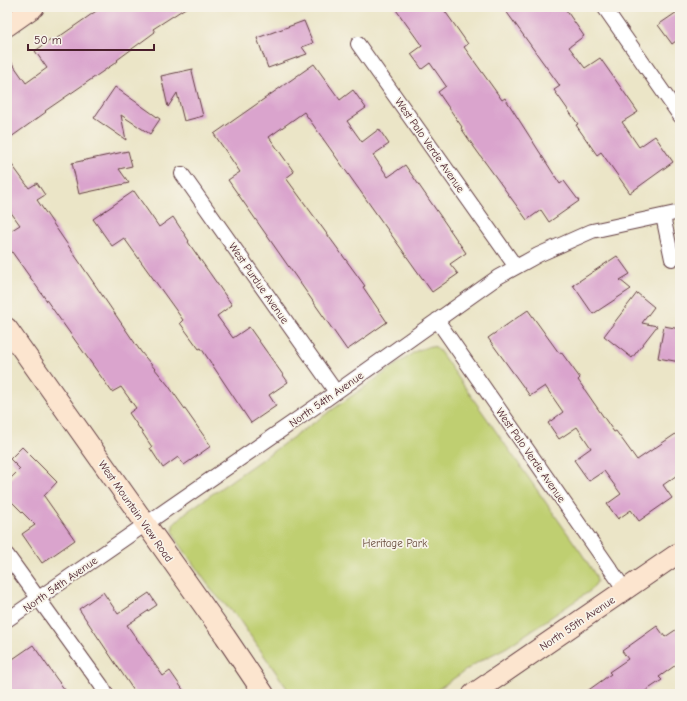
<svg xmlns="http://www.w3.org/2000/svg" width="687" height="701" font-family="'Comic Neue',sans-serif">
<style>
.green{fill:#bfcf71;stroke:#84774e}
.building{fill:#daa4cd}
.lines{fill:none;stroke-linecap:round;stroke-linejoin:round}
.street-casing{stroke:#623d42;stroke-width:16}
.secondary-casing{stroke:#623d42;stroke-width:22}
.street{stroke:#fff;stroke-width:14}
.secondary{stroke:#fce5cf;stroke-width:20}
.labels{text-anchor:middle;stroke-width:3.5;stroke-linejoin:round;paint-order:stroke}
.street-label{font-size:11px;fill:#4a1f2b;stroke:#f7f3e8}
.park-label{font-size:11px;fill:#674b3c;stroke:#f7f3e8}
</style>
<rect width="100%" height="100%" fill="#f7f3e8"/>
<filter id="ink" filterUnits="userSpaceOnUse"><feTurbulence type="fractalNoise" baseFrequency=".025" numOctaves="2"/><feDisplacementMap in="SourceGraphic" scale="8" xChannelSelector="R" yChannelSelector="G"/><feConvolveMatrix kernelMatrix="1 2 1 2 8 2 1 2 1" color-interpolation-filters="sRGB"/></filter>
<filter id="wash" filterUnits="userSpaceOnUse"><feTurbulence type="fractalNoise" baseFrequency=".012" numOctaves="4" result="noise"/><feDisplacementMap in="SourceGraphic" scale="16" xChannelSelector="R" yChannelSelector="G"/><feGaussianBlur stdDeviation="0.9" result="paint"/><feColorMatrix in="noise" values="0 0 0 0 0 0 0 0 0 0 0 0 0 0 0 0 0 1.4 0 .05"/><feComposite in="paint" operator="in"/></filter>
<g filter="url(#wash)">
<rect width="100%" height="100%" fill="#ebe5c7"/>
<path class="green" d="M 430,346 L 436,347 L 441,353 L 582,554 L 596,576 L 597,582 L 590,591 L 507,647 L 478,662 L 431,694 L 291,694 L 238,618 L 213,592 L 176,539 L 173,531 L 173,525 L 185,513 L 416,351 Z"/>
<g id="blocks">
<path class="building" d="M 102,7 L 187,7 L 153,29 L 155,32 L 117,60 L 118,61 L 45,111 L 46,112 L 7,140 L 7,56 L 26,83 L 47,68 L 35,51 L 52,39 L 53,41 Z
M 394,7 L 442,7 L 468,44 L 464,47 L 502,100 L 505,98 L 560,184 L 564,181 L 579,201 L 549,222 L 541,210 L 527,220 L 474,147 L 461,128 L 462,127 L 438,92 L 446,86 L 430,63 L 422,69 L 411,54 L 422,46 Z
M 503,7 L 564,7 L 584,36 L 569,47 L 585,68 L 600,58 L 638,112 L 622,122 L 639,147 L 655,136 L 673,162 L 630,193 L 601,152 L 597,155 L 576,125 L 578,124 L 554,90 L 560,86 Z
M 680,10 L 680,38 L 672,44 L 658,25 Z
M 304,21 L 313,43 L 302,47 L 307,54 L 268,68 L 257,38 Z
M 314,64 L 340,100 L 353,90 L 366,108 L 347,121 L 362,142 L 379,129 L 389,144 L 373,155 L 388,177 L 405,165 L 466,253 L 450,264 L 458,274 L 432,292 L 304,112 L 269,137 L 294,172 L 286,178 L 365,286 L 363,287 L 387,322 L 347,350 L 228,180 L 240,172 L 214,134 Z
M 193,69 L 192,71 L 203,116 L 184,121 L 177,93 L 168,107 L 161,76 Z
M 115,87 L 160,119 L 150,134 L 121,115 L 126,140 L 94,118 Z
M 128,151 L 132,166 L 119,169 L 129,183 L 79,194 L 72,163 Z
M 7,158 L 29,188 L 37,183 L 45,195 L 37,200 L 141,352 L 168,385 L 211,446 L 184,465 L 178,457 L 163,468 L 150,448 L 152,447 L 129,413 L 136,408 L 121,387 L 112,392 L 7,245 L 7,233 L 20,225 L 7,207 Z
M 134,191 L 159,227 L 173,217 L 189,241 L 188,242 L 232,305 L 217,316 L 233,338 L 249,327 L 288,382 L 269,395 L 276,406 L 251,423 L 201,348 L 199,349 L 180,323 L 183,320 L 124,238 L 112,246 L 93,219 Z
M 617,256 L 630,274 L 620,280 L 631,289 L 593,314 L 573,285 Z
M 637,293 L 654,307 L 642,323 L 657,326 L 632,358 L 604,336 Z
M 528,310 L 559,353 L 561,352 L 580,378 L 578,380 L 614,432 L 616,431 L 637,460 L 680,431 L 680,473 L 663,485 L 672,498 L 639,521 L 631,510 L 618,519 L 607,504 L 621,494 L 604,471 L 589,481 L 574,460 L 591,448 L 577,427 L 559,439 L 548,423 L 563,412 L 545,386 L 530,396 L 488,338 Z
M 664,326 L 680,329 L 680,362 L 658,358 Z
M 22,447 L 57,482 L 44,496 L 75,540 L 42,563 L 22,534 L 35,525 L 7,497 L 7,482 L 20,469 L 10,459 Z
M 103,592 L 118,614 L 149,593 L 157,605 L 127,625 L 163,676 L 170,671 L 186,694 L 136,694 L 79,609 Z
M 657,626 L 665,637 L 680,627 L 680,662 L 659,677 L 662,680 L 641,694 L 583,694 L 611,674 L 609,672 L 628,659 L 622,651 Z
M 33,645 L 56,678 L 68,694 L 14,694 L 7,684 L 7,663 Z"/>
</g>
</g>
<g filter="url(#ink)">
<use href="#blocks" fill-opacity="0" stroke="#623d42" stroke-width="1"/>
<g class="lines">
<defs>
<path id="street" d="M 604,7 L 680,116
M 358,44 L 516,267
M 182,174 L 336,392
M 663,216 L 672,259
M 437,320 L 625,590
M 7,555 L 101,685 L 106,694
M 7,620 L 325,400 L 498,277 L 538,255 L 592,231 L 680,212"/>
<path id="secondary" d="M 7,26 L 34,7
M 7,328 L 225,636 L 264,694
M 473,694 L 680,552"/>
</defs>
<use href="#street" class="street-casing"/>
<use href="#secondary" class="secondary-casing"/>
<use href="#street" class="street"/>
<use href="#secondary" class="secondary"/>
</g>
</g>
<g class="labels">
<g class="street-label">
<text transform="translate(430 145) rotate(55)" y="4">West Palo Verde Avenue</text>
<text transform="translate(259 283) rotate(55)" y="4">West Purdue Avenue</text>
<text transform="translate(326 399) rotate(-35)" y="4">North 54th Avenue</text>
<text transform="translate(531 455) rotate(55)" y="4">West Palo Verde Avenue</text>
<text transform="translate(136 511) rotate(55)" y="4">West Mountain View Road</text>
<text transform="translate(60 584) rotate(-35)" y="4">North 54th Avenue</text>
<text transform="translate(577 623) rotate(-34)" y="4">North 55th Avenue</text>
</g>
<g class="park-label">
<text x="395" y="547">Heritage Park</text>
</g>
</g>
<rect width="687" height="701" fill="none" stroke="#f7f3e8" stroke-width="24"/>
<path d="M28 44v6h126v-6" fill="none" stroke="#4a1f2b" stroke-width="2"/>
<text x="34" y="44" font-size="12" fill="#4a1f2b" stroke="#f7f3e8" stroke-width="3" paint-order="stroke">50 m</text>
</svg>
